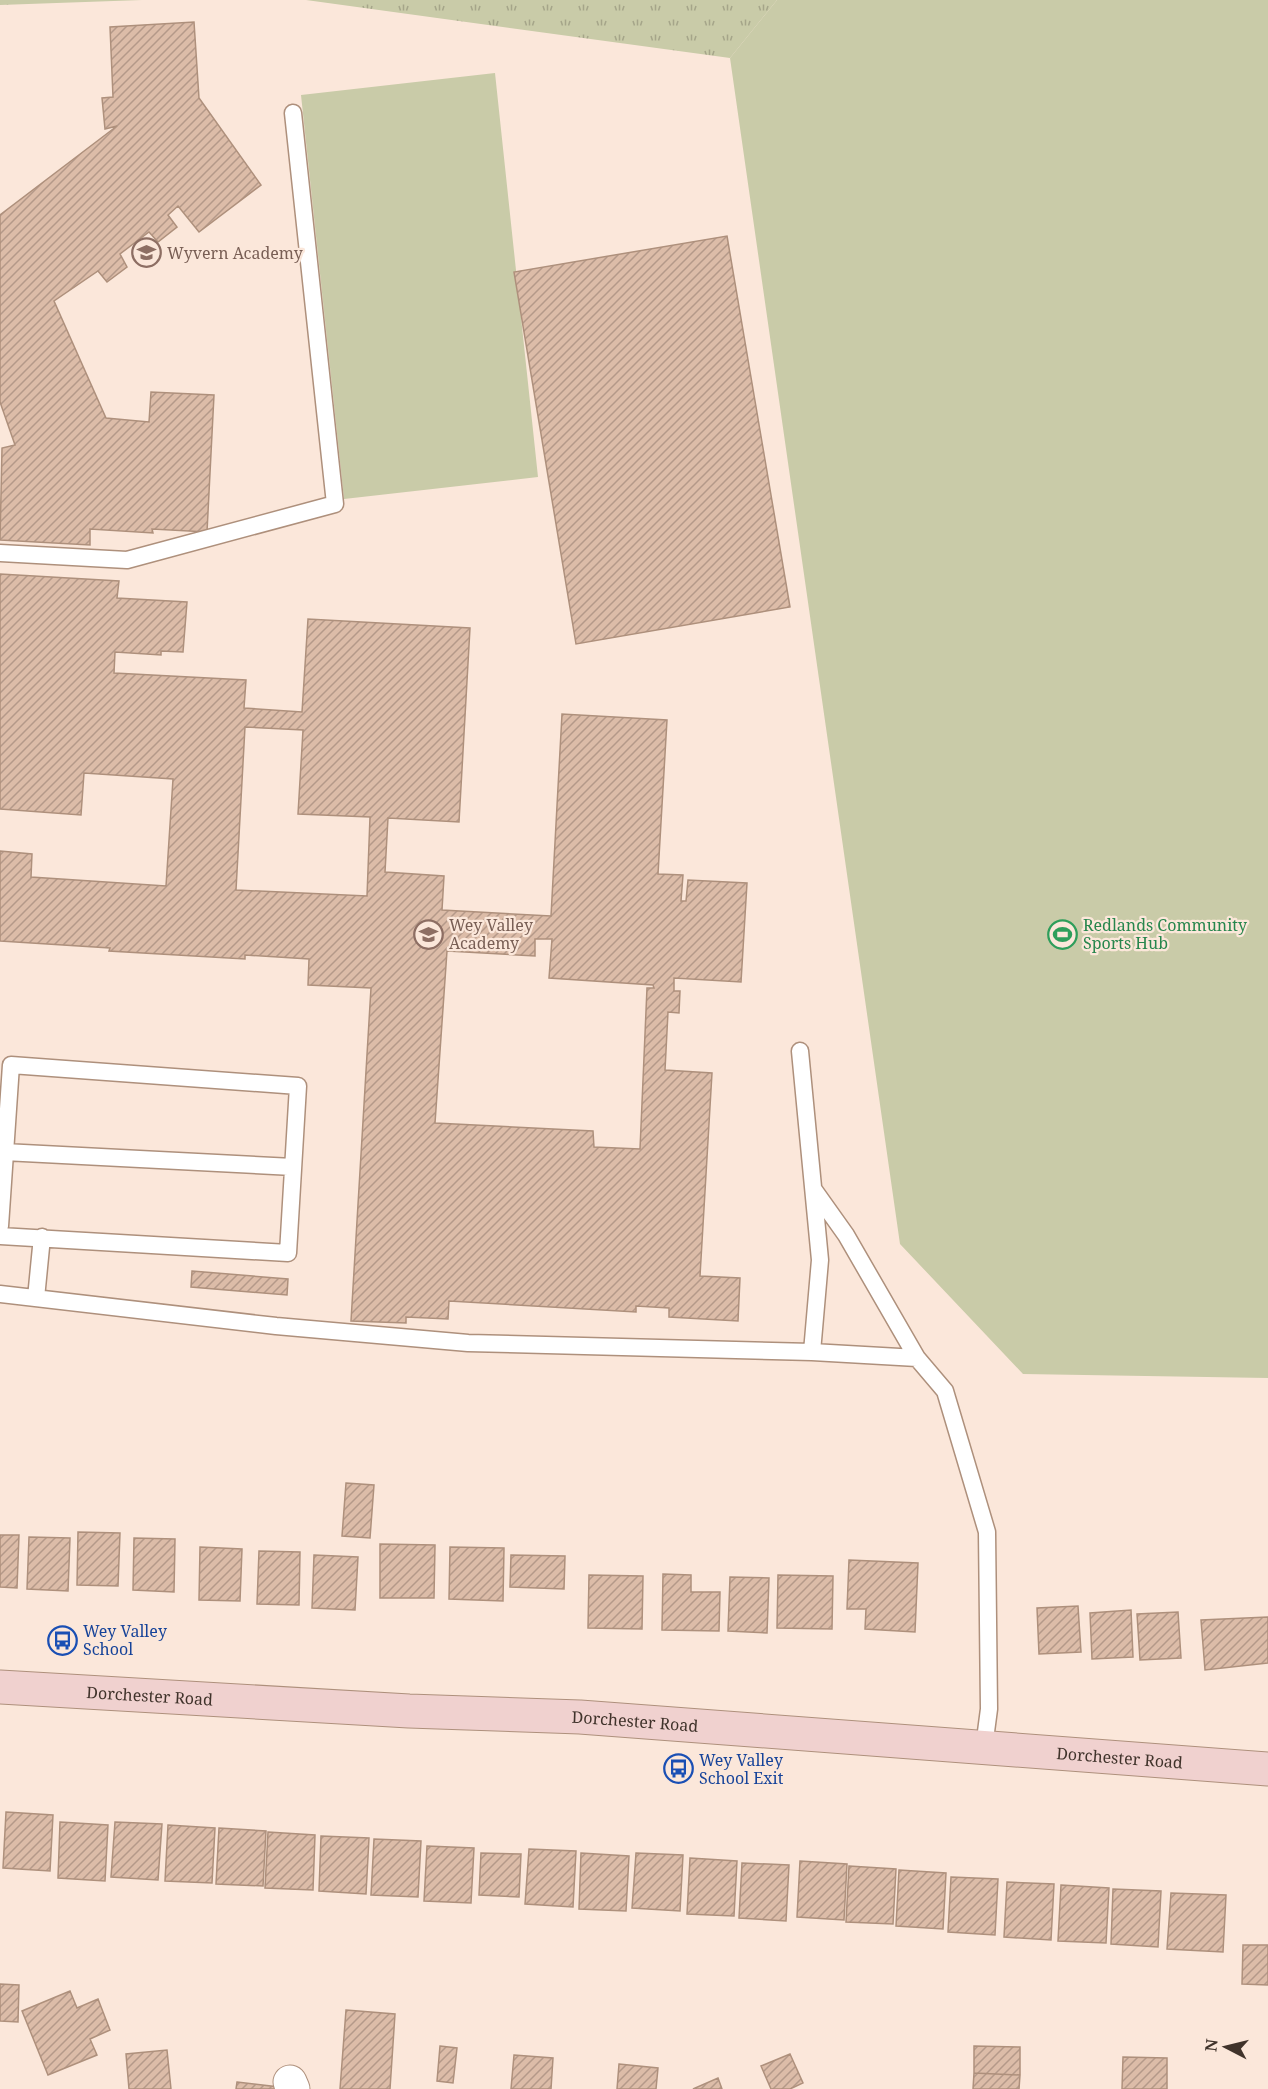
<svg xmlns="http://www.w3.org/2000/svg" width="1268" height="2089" font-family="'Noto Serif',serif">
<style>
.grass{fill:#c9cba8}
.park{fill:url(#park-tufts)}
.building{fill:url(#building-hatch);stroke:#ae907c;stroke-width:1.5;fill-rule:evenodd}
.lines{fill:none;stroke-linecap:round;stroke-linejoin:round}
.lane-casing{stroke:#ae907c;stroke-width:19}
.street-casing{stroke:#ae907c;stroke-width:35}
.secondary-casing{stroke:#ae907c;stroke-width:35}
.lane{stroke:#fff;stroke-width:16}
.street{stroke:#fff;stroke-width:33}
.secondary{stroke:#f0d1cf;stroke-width:33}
.labels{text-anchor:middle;stroke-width:4.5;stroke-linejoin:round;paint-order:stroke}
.education-label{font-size:16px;fill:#785e54;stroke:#fbe7da;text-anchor:start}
.leisure-label{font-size:16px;fill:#27864d;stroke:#fbe7da;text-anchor:start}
.transit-label{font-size:16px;fill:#164399;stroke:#fbe7da;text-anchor:start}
.street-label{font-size:16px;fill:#40332b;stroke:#fbe7da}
</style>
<defs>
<pattern id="park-tufts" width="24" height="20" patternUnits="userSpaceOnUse" patternTransform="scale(1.5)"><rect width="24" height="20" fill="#c9cba8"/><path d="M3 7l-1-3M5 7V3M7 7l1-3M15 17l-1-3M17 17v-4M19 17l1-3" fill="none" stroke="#a5a589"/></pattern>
<pattern id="building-hatch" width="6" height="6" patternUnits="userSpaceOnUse" patternTransform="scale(1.5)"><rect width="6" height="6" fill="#dcbca8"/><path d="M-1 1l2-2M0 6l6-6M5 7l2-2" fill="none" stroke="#b49989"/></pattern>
</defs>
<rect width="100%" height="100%" fill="#fbe7da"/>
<path class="grass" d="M 777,0 L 1268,0 L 1268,1378 L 1023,1374 L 900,1244 L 730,58 Z
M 495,73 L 538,477 L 344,499 L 301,95 Z"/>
<path class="park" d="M 0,0 L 142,0 L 0,5 Z
M 306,0 L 777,0 L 730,58 Z"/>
<path class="building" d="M 194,22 L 199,98 L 261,185 L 199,232 L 178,206 L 168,215 L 177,227 L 158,242 L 149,232 L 120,254 L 127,267 L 107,282 L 98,271 L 54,301 L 106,418 L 149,422 L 151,392 L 214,395 L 207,532 L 152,529 L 153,533 L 90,529 L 90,545 L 0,540 L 2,448 L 15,445 L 0,402 L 0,215 L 117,126 L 105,129 L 102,98 L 113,97 L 110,27 Z
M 727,236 L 790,607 L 576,644 L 514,272 Z
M 0,574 L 119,581 L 117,598 L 187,602 L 183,652 L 161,651 L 161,655 L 115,652 L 114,673 L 246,680 L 244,708 L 302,712 L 308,619 L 470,628 L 459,822 L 388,818 L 385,872 L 444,876 L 442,910 L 551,916 L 562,714 L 667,720 L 658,874 L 683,875 L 681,901 L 686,901 L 688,880 L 747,883 L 741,982 L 674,978 L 674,991 L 680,991 L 679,1013 L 668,1012 L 665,1070 L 712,1073 L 700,1276 L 740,1278 L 738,1321 L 669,1317 L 669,1308 L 636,1306 L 636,1312 L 449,1301 L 448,1319 L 406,1317 L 406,1323 L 351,1321 L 371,988 L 308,985 L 309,959 L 245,955 L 245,959 L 109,951 L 110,948 L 0,941 L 0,851 L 32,854 L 31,877 L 166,886 L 173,779 L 84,773 L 81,815 L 0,809 ZM 245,727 L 303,730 L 298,814 L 370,817 L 367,896 L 236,890 ZM 535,939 L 552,939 L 549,978 L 653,985 L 654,988 L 647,988 L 640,1149 L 594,1147 L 593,1131 L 435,1123 L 447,951 L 535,956 Z
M 192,1271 L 288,1279 L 287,1295 L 191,1287 Z
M 346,1483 L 374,1485 L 370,1538 L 342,1536 Z
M 78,1532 L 120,1533 L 118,1586 L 77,1585 Z
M 0,1535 L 19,1535 L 17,1588 L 0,1587 Z
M 29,1537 L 70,1538 L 68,1591 L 27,1589 Z
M 134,1538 L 175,1539 L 174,1592 L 133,1590 Z
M 380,1544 L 435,1545 L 434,1598 L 380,1598 Z
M 200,1547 L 242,1549 L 240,1601 L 199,1600 Z
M 450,1547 L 504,1548 L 503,1601 L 449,1599 Z
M 259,1551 L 300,1552 L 299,1605 L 257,1604 Z
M 314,1555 L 358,1557 L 355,1610 L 312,1608 Z
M 511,1555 L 565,1556 L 564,1589 L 510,1587 Z
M 849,1560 L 918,1563 L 915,1632 L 865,1629 L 866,1609 L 847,1609 Z
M 663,1574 L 691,1575 L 691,1592 L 720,1592 L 719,1631 L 662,1630 Z
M 589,1575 L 643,1576 L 642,1629 L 588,1628 Z
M 778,1575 L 833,1576 L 832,1629 L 777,1628 Z
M 730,1577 L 769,1578 L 767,1633 L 728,1631 Z
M 1078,1606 L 1081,1652 L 1039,1654 L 1037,1608 Z
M 1131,1610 L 1133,1657 L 1092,1659 L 1090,1613 Z
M 1178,1612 L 1181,1658 L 1140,1660 L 1137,1614 Z
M 1268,1617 L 1268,1663 L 1205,1670 L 1201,1620 Z
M 6,1812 L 53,1815 L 50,1871 L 3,1868 Z
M 60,1822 L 108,1825 L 105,1881 L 58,1878 Z
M 115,1822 L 162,1824 L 158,1880 L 111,1877 Z
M 168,1825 L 215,1828 L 212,1883 L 165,1881 Z
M 219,1828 L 266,1831 L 263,1886 L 216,1884 Z
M 268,1832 L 315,1835 L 313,1890 L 265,1888 Z
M 321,1836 L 369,1838 L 366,1894 L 319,1891 Z
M 374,1839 L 421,1841 L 418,1897 L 371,1895 Z
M 427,1846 L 474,1848 L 471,1903 L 424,1901 Z
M 529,1849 L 576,1851 L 573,1907 L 525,1904 Z
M 481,1853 L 521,1854 L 519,1897 L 479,1895 Z
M 581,1853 L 629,1856 L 626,1911 L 579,1909 Z
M 636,1853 L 683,1855 L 680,1911 L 632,1908 Z
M 690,1858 L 737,1861 L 734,1916 L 687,1914 Z
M 800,1861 L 847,1864 L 844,1920 L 797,1917 Z
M 742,1863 L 789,1865 L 786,1921 L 739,1918 Z
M 849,1866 L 896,1869 L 893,1924 L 846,1922 Z
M 899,1870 L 946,1873 L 943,1929 L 896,1926 Z
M 951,1877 L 998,1879 L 995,1935 L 948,1932 Z
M 1007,1882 L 1054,1884 L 1051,1940 L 1004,1937 Z
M 1061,1885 L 1109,1888 L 1106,1943 L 1058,1941 Z
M 1113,1889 L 1161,1891 L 1158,1947 L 1111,1944 Z
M 1171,1893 L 1226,1895 L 1223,1952 L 1167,1949 Z
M 1243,1945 L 1268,1945 L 1268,1985 L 1242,1984 Z
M 0,1984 L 19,1985 L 18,2022 L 0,2021 Z
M 70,1991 L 77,2008 L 98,1999 L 110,2030 L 90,2039 L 97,2055 L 48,2075 L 22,2011 Z
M 346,2010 L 395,2014 L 390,2089 L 340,2089 Z
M 440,2046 L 457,2048 L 453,2083 L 437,2081 Z
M 974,2046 L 1020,2047 L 1020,2075 L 974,2073 Z
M 167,2050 L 171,2089 L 129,2089 L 126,2054 Z
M 790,2054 L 803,2083 L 790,2089 L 771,2089 L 761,2066 Z
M 514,2055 L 553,2058 L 551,2089 L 511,2089 Z
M 1123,2057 L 1167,2058 L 1167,2089 L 1122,2089 Z
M 619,2064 L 658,2068 L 656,2089 L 617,2089 Z
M 974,2073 L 1020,2075 L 1019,2089 L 973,2089 Z
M 718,2078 L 722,2089 L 693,2089 Z
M 237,2082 L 279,2087 L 279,2089 L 236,2089 Z"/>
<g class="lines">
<defs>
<path id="lane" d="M 0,553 L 127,560 L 335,504 L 293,113
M 800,1051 L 820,1260 L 812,1352
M 4,1152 L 293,1167
M 814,1190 L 846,1235 L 917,1358
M 0,1226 L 11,1065 L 298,1086 L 288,1253 L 0,1236
M 0,1294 L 276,1326 L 468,1343 L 812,1352 L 917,1358 L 945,1391 L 987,1532 L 989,1709 L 984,1747
M 36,1298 L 42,1237"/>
<path id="street" d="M 290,2082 L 293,2089"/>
<g id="secondary">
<path id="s1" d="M 0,1687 L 409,1711 L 580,1717 L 1268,1769"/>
</g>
</defs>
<use href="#lane" class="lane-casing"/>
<use href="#street" class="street-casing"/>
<use href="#secondary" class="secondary-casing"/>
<use href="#lane" class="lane"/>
<use href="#street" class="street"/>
<use href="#secondary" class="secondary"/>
</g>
<defs>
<symbol id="school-ring" viewBox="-11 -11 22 22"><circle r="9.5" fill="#fbe7da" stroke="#8d6e63" stroke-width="1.5"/><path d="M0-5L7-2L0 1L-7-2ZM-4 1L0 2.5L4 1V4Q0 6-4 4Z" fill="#8d6e63"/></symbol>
<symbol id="stadium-ring" viewBox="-11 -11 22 22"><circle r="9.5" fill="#fbe7da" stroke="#2e9e5b" stroke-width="1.5"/><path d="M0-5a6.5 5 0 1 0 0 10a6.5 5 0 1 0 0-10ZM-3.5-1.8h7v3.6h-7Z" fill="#2e9e5b"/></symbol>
<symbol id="bus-ring" viewBox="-11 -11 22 22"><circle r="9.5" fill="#fbe7da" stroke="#1a4fb4" stroke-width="1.5"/><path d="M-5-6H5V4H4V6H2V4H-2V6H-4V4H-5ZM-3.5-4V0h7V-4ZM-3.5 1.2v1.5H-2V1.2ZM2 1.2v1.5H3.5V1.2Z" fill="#1a4fb4"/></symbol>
</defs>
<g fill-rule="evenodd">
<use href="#school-ring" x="130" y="236" width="33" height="33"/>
<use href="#school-ring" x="412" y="918" width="33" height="33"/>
<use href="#stadium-ring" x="1046" y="918" width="33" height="33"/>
<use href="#bus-ring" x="46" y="1624" width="33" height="33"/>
<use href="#bus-ring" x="662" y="1752" width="33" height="33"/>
</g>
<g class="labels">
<g class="education-label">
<text x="167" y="259">Wyvern Academy</text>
<text x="449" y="931">Wey Valley<tspan x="449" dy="18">Academy</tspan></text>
</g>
<g class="leisure-label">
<text x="1083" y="931">Redlands Community<tspan x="1083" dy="18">Sports Hub</tspan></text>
</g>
<g class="transit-label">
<text x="83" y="1637">Wey Valley<tspan x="83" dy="18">School</tspan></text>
<text x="699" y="1766">Wey Valley<tspan x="699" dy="18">School Exit</tspan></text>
</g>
<g class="street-label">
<text dy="6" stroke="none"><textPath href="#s1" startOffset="150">Dorchester Road</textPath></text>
<text dy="6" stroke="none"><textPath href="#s1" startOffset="636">Dorchester Road</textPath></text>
<text dy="6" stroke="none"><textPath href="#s1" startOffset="1122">Dorchester Road</textPath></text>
</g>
</g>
<g transform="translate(1226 2047) rotate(277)" stroke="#fbe7da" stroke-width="4.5" paint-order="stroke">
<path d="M0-4.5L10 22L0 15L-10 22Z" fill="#40332b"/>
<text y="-9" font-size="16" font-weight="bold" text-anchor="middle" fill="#40332b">N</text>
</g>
</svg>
